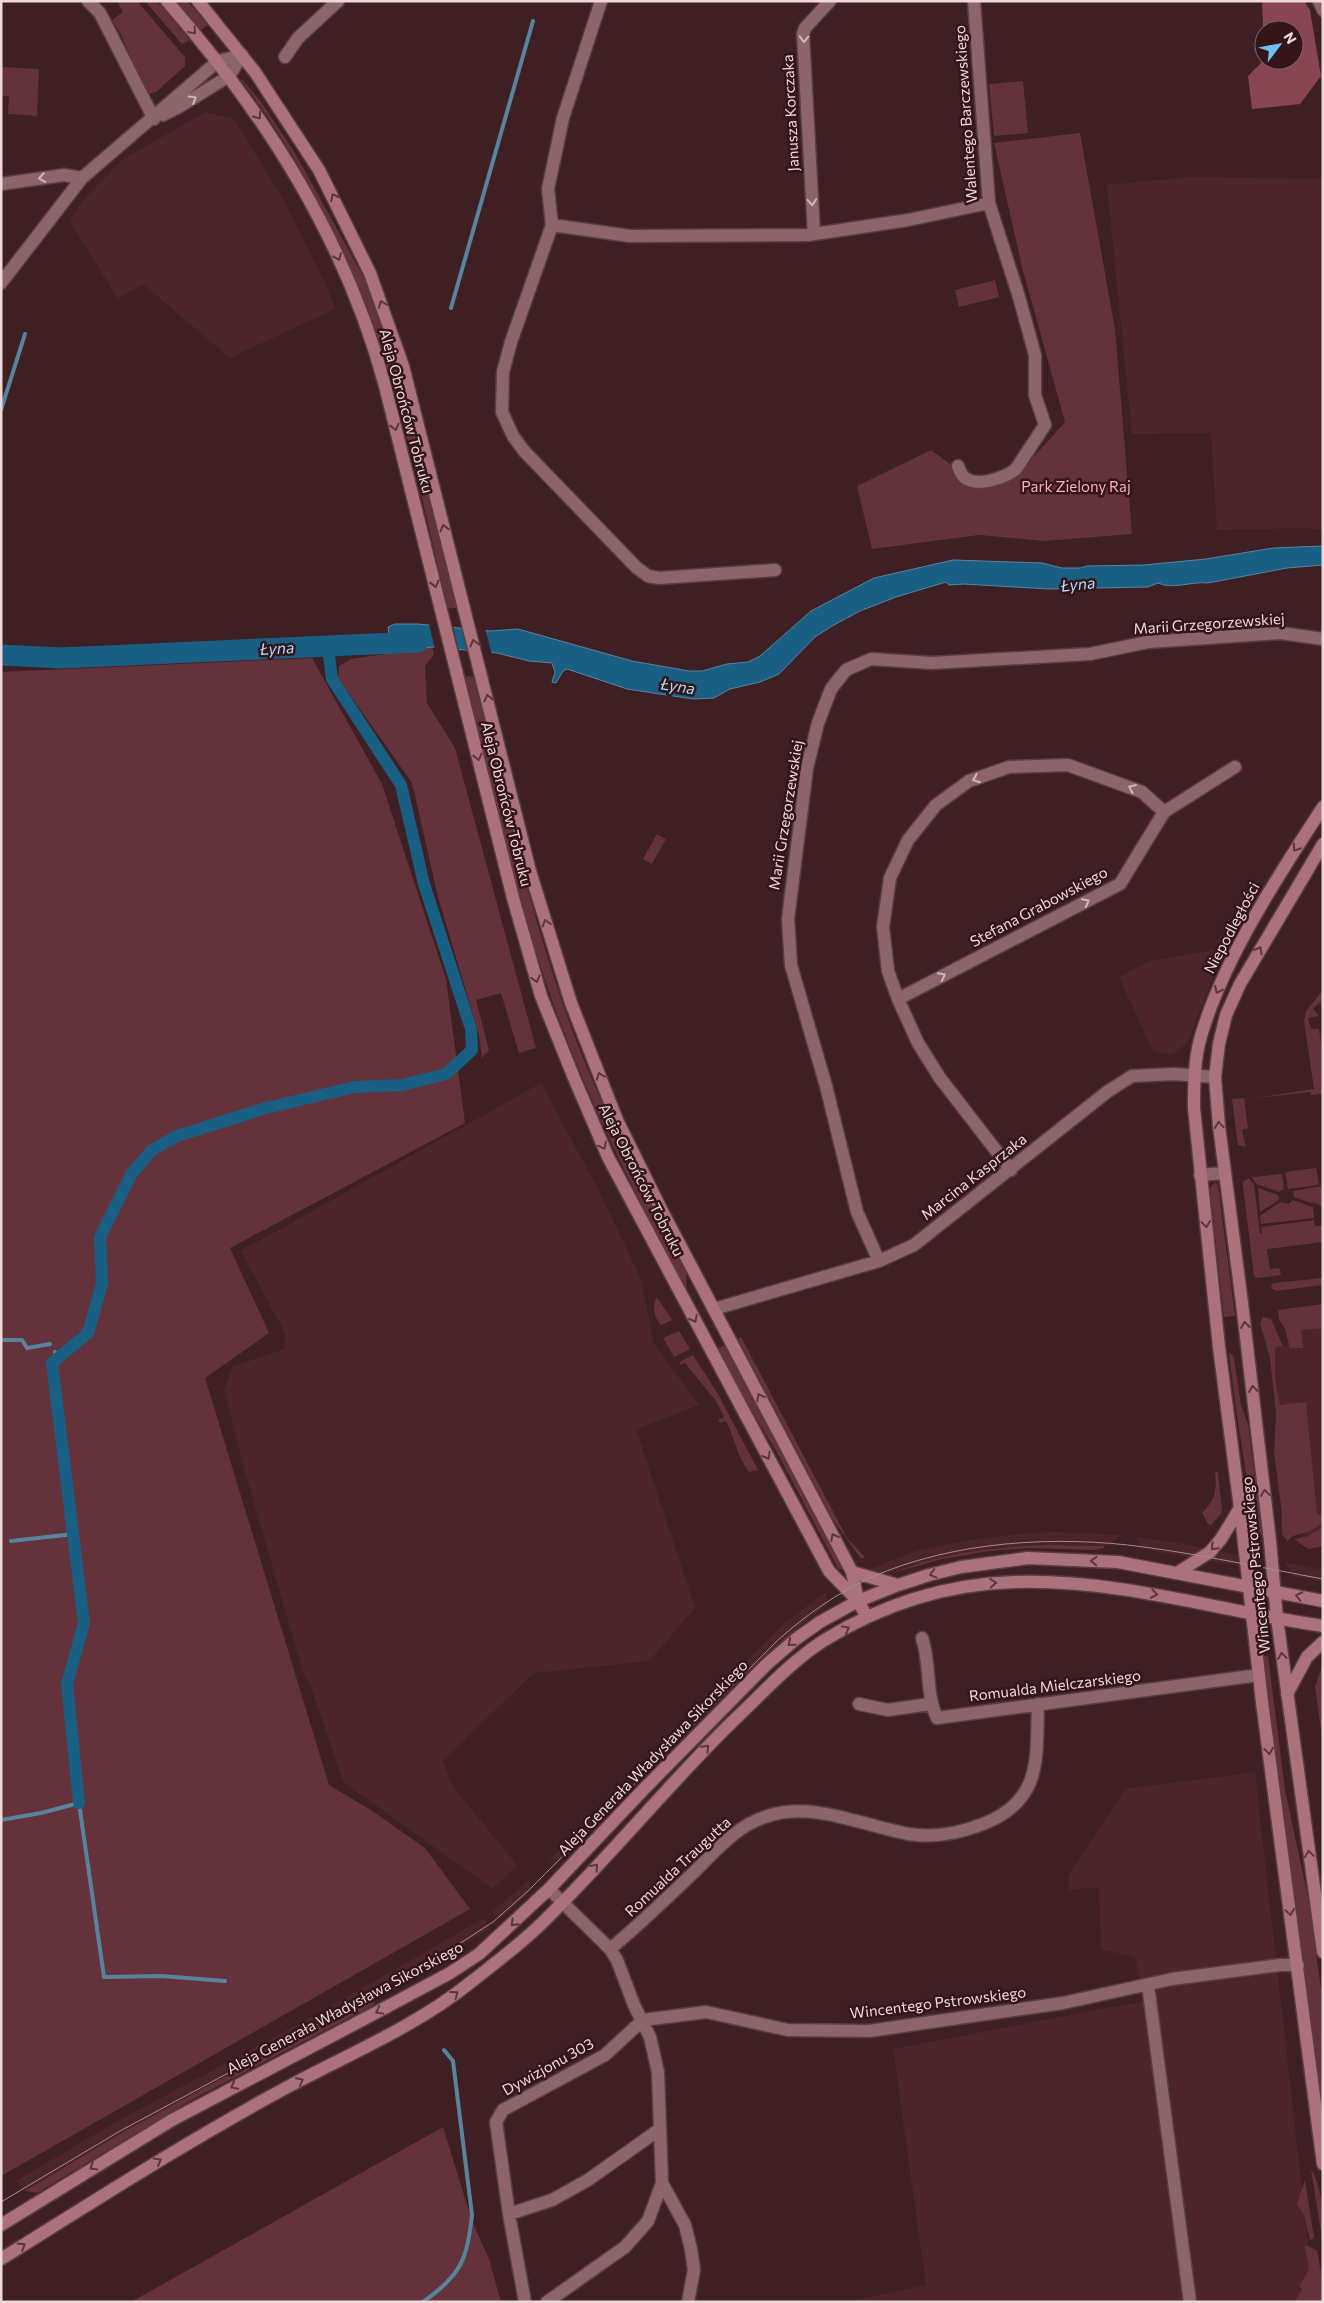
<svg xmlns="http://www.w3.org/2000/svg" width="1324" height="2303" font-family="Commissioner,sans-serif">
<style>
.built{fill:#4c252b}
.green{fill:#64323a}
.forest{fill:#874651}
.water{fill:#195f83;stroke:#59839d}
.pier{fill:#3e1f24}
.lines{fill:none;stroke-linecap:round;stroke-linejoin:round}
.stream{stroke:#59839d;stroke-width:4}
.canal{stroke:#195f83;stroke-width:12}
.river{stroke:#195f83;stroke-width:21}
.street-casing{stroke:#593d42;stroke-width:15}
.secondary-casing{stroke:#593d42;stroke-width:15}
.street{stroke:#8b656a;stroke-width:12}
.secondary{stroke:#ac727b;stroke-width:12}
.tram{stroke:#a58c8f;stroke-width:1}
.oneway{stroke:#5d363c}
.oneway2{stroke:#d0b6b8}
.labels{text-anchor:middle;stroke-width:5;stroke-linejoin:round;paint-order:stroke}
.street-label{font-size:15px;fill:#eed8da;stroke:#33151a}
.park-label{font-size:15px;fill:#feaeb9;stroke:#33151a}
.water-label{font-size:16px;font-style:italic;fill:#a9deff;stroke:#33151a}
</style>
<rect width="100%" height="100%" fill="#3e1f24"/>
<path class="built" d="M 206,112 L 234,119 L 285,203 L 326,285 L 335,309 L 230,358 L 143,284 L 118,299 L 70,221 L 82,201 L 123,159 Z
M 1191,177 L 1323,179 L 1323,531 L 1308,528 L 1217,530 L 1211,433 L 1132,434 L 1107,185 Z
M 1225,948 L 1187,1043 L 1171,1055 L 1153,1051 L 1119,977 L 1150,961 Z
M 541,1083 L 598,1189 L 641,1279 L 654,1344 L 699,1405 L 636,1429 L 695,1608 L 649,1661 L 534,1673 L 443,1760 L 451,1784 L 517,1865 L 493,1889 L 343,1782 L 311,1687 L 303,1672 L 245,1472 L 224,1390 L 232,1367 L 284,1349 L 285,1333 L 241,1251 Z
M 1323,1323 L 1323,1546 L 1309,1549 L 1296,1542 L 1305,1534 L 1275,1377 L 1275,1347 L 1288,1345 L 1285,1329 Z
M 1051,1532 L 1120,1535 L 1110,1546 L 1066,1545 L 1008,1548 L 941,1558 L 908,1566 L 885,1575 L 869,1569 L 916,1551 L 952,1543 L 1010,1535 Z
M 1136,1537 L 1179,1543 L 1208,1549 L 1190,1557 L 1141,1549 Z
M 1219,1551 L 1238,1555 L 1238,1566 L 1208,1560 Z
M 1285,1563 L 1323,1570 L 1323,1582 L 1294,1576 Z
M 827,1591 L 826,1606 L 777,1645 L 651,1770 L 636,1772 L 781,1626 Z
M 1255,1772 L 1308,2244 L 1321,2302 L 848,2302 L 926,2285 L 893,2049 L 1144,2001 L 1135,1957 L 1101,1949 L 1099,1887 L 1069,1890 L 1068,1876 L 1126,1789 Z
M 622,1786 L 620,1801 L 565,1857 L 548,1861 Z
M 529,1880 L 530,1892 L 513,1908 L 500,1919 L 491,1913 Z
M 484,1918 L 489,1929 L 302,2036 L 125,2131 L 25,2191 L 16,2181 L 114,2123 L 308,2019 Z"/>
<path class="green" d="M 117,1 L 137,1 L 185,57 L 185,66 L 156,92 L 148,94 L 144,89 L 121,34 L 112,20 L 123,12 Z
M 145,1 L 157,1 L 190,40 L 182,44 Z
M 176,1 L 187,1 L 208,25 L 201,30 Z
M 1,67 L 39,69 L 37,116 L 8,114 L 9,96 L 1,96 Z
M 242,79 L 261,102 L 295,153 L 368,285 L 399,377 L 457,608 L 448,608 C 425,515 406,416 373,326 C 341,238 298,155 241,80 Z
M 1023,81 L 1028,133 L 994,136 L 989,84 Z
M 1080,133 L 1115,329 L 1132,534 L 1044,541 L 979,535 L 872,549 L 857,486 L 931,450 L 981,487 L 1020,472 L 1065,422 L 1022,267 L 994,143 Z
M 995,280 L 999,297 L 959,307 L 955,290 Z
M 432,647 L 434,654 L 425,666 L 427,703 L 455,748 L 536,1048 L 519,1053 L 501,993 L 476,1000 L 489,1050 L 482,1058 L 479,1035 L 438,897 L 412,783 L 338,678 L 339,666 L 351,659 Z
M 312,658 L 382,784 L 446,979 L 465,1123 L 230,1248 L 269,1333 L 205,1378 L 329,1785 L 371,1810 L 425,1848 L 470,1909 L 1,2176 L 1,672 Z
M 465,676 L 474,677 C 502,790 528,904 566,1013 C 598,1103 642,1187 686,1271 L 687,1290 L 685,1289 C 639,1201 594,1113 559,1019 C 517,908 494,791 465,676 Z
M 657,834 L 666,839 L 652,864 L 643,859 Z
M 1323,990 L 1323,1006 L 1319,1003 L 1313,1009 L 1319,1016 L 1308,1018 L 1311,1029 L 1319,1029 L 1323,1056 L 1323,1094 L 1311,1095 L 1310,1092 L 1249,1099 L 1314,1089 L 1304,1021 L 1306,1011 Z
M 1244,1098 L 1248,1128 L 1242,1130 L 1246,1147 L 1238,1145 L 1232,1099 Z
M 1316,1168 L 1319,1185 L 1288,1189 L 1285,1173 L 1292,1171 Z
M 1282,1174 L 1284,1189 L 1279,1192 L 1256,1184 L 1251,1176 L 1255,1177 Z
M 1249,1178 L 1254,1184 L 1260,1234 L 1262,1233 L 1261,1227 L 1314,1220 L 1315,1226 L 1323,1226 L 1323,1242 L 1267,1249 L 1270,1269 L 1279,1268 L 1281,1275 L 1257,1278 L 1254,1276 L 1243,1186 L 1243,1182 Z
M 1215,1183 L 1218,1185 L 1235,1316 L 1224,1317 L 1210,1190 L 1212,1185 Z
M 1321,1186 L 1323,1207 L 1313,1202 L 1313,1204 L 1294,1197 L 1293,1191 Z
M 1258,1188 L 1278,1195 L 1279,1200 L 1260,1212 Z
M 1293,1200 L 1315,1208 L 1313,1208 L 1314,1218 L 1261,1224 L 1260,1216 L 1280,1202 L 1288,1204 Z
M 1323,1278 L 1323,1285 L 1276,1291 L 1272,1289 L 1271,1285 L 1274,1283 Z
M 657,1297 L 672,1320 L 661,1325 C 655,1319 651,1305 657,1297 Z
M 1323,1304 L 1323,1328 L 1301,1330 L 1303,1348 L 1290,1348 L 1285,1329 L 1279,1319 L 1278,1310 Z
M 1263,1317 L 1271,1319 L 1283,1346 L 1275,1347 L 1275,1377 L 1280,1405 L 1306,1402 L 1317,1515 L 1323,1515 L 1323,1523 L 1309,1532 L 1293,1536 L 1287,1541 L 1282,1534 L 1282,1514 L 1274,1452 L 1276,1414 L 1270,1358 L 1260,1323 Z
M 679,1331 L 690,1349 L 674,1357 L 663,1338 Z
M 741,1337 L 847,1538 L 865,1557 L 861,1559 L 832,1518 L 738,1339 Z
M 725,1345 L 842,1568 L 839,1570 L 779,1456 L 736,1385 L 717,1349 Z
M 1231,1353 L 1234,1358 L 1241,1405 L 1248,1424 L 1262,1535 L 1255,1535 C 1247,1475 1236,1415 1229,1354 Z
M 693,1355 L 718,1394 L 758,1470 L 749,1472 C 737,1457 735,1438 726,1421 L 720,1423 L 718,1420 L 724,1417 L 716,1401 L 685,1363 L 681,1365 L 679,1362 Z
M 1215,1472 L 1218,1472 L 1222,1509 L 1221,1514 L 1211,1525 L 1208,1524 L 1202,1513 C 1215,1500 1217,1490 1215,1472 Z
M 1323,1527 L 1323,1546 L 1309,1549 L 1294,1539 L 1306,1537 Z
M 1050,1545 L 1104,1546 L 1104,1548 L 1095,1550 L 1026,1548 L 989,1551 L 942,1559 L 889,1574 C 940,1553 995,1547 1050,1545 Z
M 1263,1656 L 1268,1656 L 1285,1790 L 1308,1897 L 1323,2003 L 1323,2121 Z
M 1323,1665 L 1323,1745 L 1315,1686 Z
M 371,1997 L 375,2004 L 366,2009 L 193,2099 L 37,2193 L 25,2191 L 125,2131 Z
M 443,2127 L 472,2221 L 489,2259 L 501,2302 L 131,2302 Z
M 1311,2169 C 1324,2191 1323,2220 1323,2245 Z
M 1305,2180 L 1314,2238 L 1310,2240 L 1304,2214 L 1297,2204 Z
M 1305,2245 L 1317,2250 L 1323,2285 L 1323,2302 L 1295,2302 L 1302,2289 L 1299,2286 L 1309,2270 Z"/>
<path class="forest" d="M 1262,1 L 1304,1 L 1310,10 L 1321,76 L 1300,104 L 1252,109 L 1248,76 L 1264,60 L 1294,60 L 1294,30 L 1264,30 L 1264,51 Z"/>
<path class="water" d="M 1323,546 L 1323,565 L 1287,568 L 1208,583 C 1192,581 1172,590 1158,583 L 1148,587 L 1049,589 L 963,584 L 949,585 L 946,582 L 896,597 L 860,611 L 832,626 L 815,637 L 779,674 L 760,682 L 730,689 L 714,698 L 693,699 L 627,689 L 567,669 L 563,671 L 556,683 L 552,682 L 555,672 L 552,663 L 529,661 L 497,653 L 432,647 L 391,653 L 388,627 L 395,624 L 418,624 L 490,631 L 518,629 L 632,661 L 689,671 L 702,671 L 727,664 L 748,662 L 760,656 L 811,611 L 874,578 L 953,560 L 1042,563 L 1062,568 L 1080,568 L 1087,566 L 1144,565 L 1206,559 L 1273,548 Z"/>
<path class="pier" d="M 429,624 L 453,626 L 459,652 L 435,650 Z
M 462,626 L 485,628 L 492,655 L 468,653 Z"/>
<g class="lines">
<path class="stream" d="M 451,308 L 533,21
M 1,410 L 25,334
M 1,1340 L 22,1340 L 27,1348 L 50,1344
M 55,1352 L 59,1358
M 11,1541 L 74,1534
M 1,1820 L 41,1813 L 79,1803 L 104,1977 L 161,1976 L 225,1981
M 423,2302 C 461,2275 467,2260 472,2215 L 453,2061 L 444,2050"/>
<path class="canal" d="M 79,1803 L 67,1684 L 84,1623 L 52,1363 L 88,1333 L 102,1284 L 100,1237 L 132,1173 L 152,1150 L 177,1136 L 266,1108 L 355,1087 L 402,1085 L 446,1074 L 472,1050 L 471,1029 L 424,884 L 401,785 L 332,679 L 328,647"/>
<path class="river" d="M 1,655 L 61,658 L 418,642"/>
<defs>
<path id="street" d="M 88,1 L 100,13 L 154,119
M 601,1 L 563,118 L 548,189 L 552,225 L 511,342 L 503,372 L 502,412 L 513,436 L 524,451 L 636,567 L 648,576 L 659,578 L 775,570
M 1319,1 L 1323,10
M 285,57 L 298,38 L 338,1
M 163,115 L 179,107 L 229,76 L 242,55
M 1,184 L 64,175 L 82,178
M 552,225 L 630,236 L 808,235 L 908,220 L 989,203
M 814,234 L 803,34 L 805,28 L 830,1
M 1,283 L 82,178 L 218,61 L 242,55
M 958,466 C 959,469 961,474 964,477 C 976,488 1005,478 1016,469 L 1045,425 L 1035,395 L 1035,355 L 1019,297 L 989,203 L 974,1
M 1164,812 L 1235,767
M 898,999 L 1120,884 L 1164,812 L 1142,792 L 1068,765 L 1009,767 L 969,781 L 936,805 L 908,840 L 890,878 L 883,927 L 888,971 L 898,999 L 918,1043 L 940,1078 L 1011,1170
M 1200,1175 L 1225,1173
M 879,1261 L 857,1212 L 826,1086 L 791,965 L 788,919 L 807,768 L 818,723 L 831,689 L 846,670 L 871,659 L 932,663 L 1090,654 L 1148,642 L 1281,633 L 1323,639
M 714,1309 L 879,1261 L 914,1245 L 1107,1092 L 1132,1076 L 1174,1074 L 1215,1077
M 922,1638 C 931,1664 925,1692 937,1718 L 1259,1675
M 859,1704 L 888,1710 L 930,1704
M 549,1889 L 610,1949 L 617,1960 L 634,2005 L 650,2037 L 658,2072 L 662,2183 L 685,2225 L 691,2249 L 694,2270 L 688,2302
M 610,1949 C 638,1926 664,1901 691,1875 C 714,1853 736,1825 768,1816 C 814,1801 863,1826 909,1834 C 934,1838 960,1833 983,1824 C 1043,1800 1036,1759 1038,1704
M 1148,1985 L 1190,2302
M 643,2020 L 706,2012 L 788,2030 L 869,2031 L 1063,2003 L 1172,1979 L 1280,1965 L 1298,1965
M 643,2020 L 605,2055 L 503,2110 L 496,2122 L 509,2214 L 552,2200 L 588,2180 L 660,2129
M 509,2214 L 525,2302
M 547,2302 L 625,2247 L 648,2221 L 662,2183"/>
<path id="secondary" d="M 167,1 C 267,116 345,238 385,386 L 513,898 L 541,996 L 574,1078 L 608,1157 L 829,1571 L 858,1601 L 867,1617
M 198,1 L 255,72 L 319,170 L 370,273 L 403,366 L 530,871 L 571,1003 L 617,1120 L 661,1209 L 852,1572 L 858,1601
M 1323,807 C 1279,874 1223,960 1201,1036 C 1194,1060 1194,1084 1194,1108 L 1219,1347 L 1240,1508 L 1262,1702 L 1323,2164
M 1323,844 L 1240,984 L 1226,1015 L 1219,1044 L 1215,1077 L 1219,1126 L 1242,1303 L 1270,1541 L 1277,1618 L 1323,1952
M 852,1572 L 898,1585
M 1177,1573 L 1210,1552 L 1221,1539 L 1240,1508
M 1287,1694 L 1307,1657 L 1323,1642
M 1,2225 L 172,2120 L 366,2018 L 450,1973 L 479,1954 L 549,1889 L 642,1791 L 767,1664 L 796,1639 L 820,1622 L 858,1601 L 898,1585 L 929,1575 L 961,1567 L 1028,1558 L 1118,1562 L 1323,1601
M 1,2259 C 94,2201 186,2142 282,2090 C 346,2055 414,2028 471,1982 C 495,1963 521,1944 543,1922 C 608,1859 665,1788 730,1724 C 760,1696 789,1663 823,1641 C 881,1605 947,1584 1015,1582 C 1120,1579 1220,1611 1323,1626"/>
</defs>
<use href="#street" class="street-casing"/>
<use href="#secondary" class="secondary-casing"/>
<use href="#street" class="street"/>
<use href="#secondary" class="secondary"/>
<path class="tram" d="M 1,2202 L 120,2131 L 286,2042 L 459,1944 L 493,1922 L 529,1890 L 778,1640 C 806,1615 837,1593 872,1577 C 954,1541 1056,1535 1144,1547 C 1204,1555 1263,1568 1323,1579"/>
</g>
<defs><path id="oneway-chevron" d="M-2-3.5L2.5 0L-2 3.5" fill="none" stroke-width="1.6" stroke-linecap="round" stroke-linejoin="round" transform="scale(1.25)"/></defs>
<g class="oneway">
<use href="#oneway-chevron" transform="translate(193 31) rotate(49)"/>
<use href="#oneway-chevron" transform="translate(258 116) rotate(55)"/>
<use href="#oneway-chevron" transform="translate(334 197) rotate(-117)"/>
<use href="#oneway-chevron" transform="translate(338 257) rotate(66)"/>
<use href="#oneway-chevron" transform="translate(382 304) rotate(-111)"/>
<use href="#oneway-chevron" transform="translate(395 427) rotate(76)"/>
<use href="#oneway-chevron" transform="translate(444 528) rotate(-104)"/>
<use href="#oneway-chevron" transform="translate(435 584) rotate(76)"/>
<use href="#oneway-chevron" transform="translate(474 643) rotate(-105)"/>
<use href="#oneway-chevron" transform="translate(488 698) rotate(-104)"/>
<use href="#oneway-chevron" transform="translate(478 757) rotate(76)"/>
<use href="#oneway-chevron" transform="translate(1296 848) rotate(123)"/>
<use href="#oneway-chevron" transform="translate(546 923) rotate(-107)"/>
<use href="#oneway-chevron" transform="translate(1259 950) rotate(-60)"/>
<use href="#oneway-chevron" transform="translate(536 979) rotate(74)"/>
<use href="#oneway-chevron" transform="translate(1218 990) rotate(115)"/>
<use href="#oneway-chevron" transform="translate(600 1076) rotate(-111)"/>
<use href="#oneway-chevron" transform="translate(1219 1125) rotate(-95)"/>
<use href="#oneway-chevron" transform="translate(603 1146) rotate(64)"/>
<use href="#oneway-chevron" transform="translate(1206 1224) rotate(84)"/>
<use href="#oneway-chevron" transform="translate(694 1319) rotate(62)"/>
<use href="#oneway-chevron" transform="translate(1245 1325) rotate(-97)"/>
<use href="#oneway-chevron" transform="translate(1253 1389) rotate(-97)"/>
<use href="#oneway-chevron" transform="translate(760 1397) rotate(-118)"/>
<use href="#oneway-chevron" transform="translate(767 1456) rotate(61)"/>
<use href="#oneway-chevron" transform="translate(1265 1493) rotate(-97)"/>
<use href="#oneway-chevron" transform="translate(834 1537) rotate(-118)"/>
<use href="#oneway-chevron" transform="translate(1214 1547) rotate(134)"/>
<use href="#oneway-chevron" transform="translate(1094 1561) rotate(-178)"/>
<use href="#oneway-chevron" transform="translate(933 1574) rotate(165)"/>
<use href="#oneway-chevron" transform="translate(993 1583) rotate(-4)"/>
<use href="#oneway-chevron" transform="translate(1154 1594) rotate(10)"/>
<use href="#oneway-chevron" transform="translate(1299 1596) rotate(-168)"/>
<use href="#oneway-chevron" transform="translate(846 1629) rotate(-29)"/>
<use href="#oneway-chevron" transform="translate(791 1643) rotate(140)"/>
<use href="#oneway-chevron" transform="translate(1282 1656) rotate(-97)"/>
<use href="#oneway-chevron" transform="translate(706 1748) rotate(-45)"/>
<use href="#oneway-chevron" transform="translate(1269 1751) rotate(82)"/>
<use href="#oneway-chevron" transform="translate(1309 1854) rotate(-98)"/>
<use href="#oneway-chevron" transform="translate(595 1867) rotate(-48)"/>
<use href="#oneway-chevron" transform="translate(1290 1912) rotate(82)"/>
<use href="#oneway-chevron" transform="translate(514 1923) rotate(135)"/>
<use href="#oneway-chevron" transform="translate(455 1994) rotate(-36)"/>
<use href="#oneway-chevron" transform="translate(379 2011) rotate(152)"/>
<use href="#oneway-chevron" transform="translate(300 2081) rotate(-27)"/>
<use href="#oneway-chevron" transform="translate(234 2086) rotate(152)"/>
<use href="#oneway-chevron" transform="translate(158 2161) rotate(-31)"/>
<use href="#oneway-chevron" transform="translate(93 2167) rotate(149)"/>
<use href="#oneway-chevron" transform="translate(22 2246) rotate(-32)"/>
</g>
<g class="oneway2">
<use href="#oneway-chevron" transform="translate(804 39) rotate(91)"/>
<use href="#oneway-chevron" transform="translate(193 99) rotate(-31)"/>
<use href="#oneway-chevron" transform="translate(42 178) rotate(171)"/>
<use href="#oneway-chevron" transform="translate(812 202) rotate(86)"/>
<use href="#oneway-chevron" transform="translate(976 779) rotate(159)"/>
<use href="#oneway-chevron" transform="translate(1132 788) rotate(-157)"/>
<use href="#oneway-chevron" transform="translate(1086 902) rotate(-27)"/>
<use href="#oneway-chevron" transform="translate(942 976) rotate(-27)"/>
</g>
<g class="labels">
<g class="street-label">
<text transform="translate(791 113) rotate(-93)" y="5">Janusza Korczaka</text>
<text transform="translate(966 114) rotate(-94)" y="5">Walentego Barczewskiego</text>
<text transform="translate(406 411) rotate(75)" y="5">Aleja Obrońców Tobruku</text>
<text transform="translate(1209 624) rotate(-4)" y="5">Marii Grzegorzewskiej</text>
<text transform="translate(506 804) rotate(76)" y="5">Aleja Obrońców Tobruku</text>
<text transform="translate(786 815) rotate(-81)" y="5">Marii Grzegorzewskiej</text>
<text transform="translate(1039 907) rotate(-28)" y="5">Stefana Grabowskiego</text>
<text transform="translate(1232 928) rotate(-62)" y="5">Niepodległości</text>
<text transform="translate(974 1177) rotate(-38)" y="5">Marcina Kasprzaka</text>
<text transform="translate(641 1180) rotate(63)" y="5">Aleja Obrońców Tobruku</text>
<text transform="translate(1256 1565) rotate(-96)" y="5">Wincentego Pstrowskiego</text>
<text transform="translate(1055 1686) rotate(-7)" y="5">Romualda Mielczarskiego</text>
<text transform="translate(653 1758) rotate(-46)" y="5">Aleja Generała Władysława Sikorskiego</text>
<text transform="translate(678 1867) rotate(-43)" y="5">Romualda Traugutta</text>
<text transform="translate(938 2003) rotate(-7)" y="5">Wincentego Pstrowskiego</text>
<text transform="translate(345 2008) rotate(-28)" y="5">Aleja Generała Władysława Sikorskiego</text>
<text transform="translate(548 2067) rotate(-29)" y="5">Dywizjonu 303</text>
</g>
<g class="park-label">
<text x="1076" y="492">Park Zielony Raj</text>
</g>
<g class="water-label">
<text transform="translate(1078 584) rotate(-6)" y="6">Łyna</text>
<text transform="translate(277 648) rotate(-3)" y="6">Łyna</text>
<text transform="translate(678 686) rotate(9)" y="6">Łyna</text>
</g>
</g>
<rect width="1324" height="2303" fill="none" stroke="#eed8da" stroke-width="5"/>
<g transform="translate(1279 45) rotate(58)"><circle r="24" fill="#33151a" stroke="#7e6367"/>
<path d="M0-4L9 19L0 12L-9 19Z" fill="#6ec2f3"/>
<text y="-8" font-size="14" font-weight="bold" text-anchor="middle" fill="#eed8da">N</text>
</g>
</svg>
